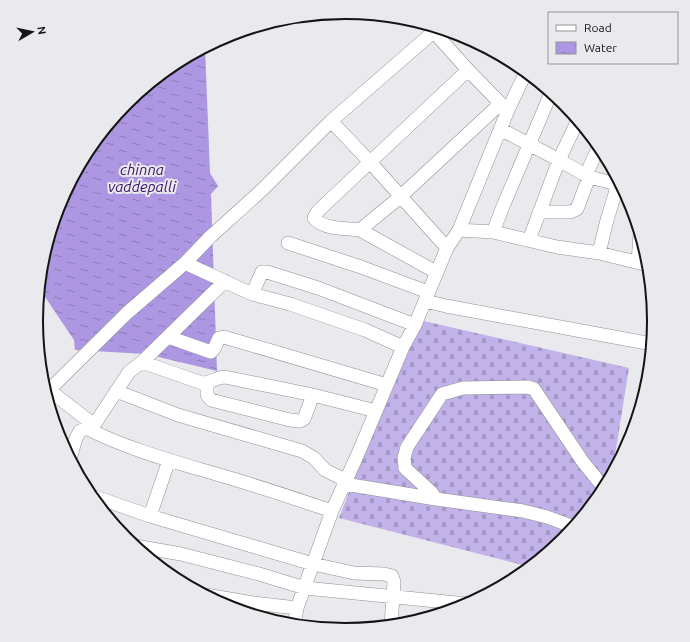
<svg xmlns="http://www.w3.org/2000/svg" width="690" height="642" font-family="Ubuntu,sans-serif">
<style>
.cemetery{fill:url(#cemetery-stones)}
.water{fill:url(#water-ripples)}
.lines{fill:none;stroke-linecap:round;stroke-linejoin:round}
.minor-casing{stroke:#919094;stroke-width:14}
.minor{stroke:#fff;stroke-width:13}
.labels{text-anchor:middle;stroke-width:4;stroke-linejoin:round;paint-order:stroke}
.water-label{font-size:15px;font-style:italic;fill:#381069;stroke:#eae9ed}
.rim{fill:none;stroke:#141415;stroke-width:2}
</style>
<defs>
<pattern id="cemetery-stones" width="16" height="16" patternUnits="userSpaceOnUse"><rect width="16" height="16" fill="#c1b2e9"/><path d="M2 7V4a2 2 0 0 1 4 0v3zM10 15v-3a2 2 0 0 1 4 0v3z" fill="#a598c7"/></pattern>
<pattern id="water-ripples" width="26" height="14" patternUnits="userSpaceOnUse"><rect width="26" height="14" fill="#ad97e2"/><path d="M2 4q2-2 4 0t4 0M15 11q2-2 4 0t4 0" fill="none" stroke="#8c7ab6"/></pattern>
</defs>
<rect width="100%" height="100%" fill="#eae9ed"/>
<path class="cemetery" d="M 415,319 L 629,368 L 612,474 L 602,493 L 563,540 L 530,567 L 339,518 Z"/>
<path class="water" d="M 205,47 L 210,173 L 218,186 L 211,194 L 217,371 L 146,354 L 75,350 L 74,340 L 39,288 L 42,260 L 60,203 L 88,149 L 127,102 L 174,64 Z"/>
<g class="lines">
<defs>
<path id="minor" d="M 434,32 L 468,70 L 506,109
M 468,70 L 318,211 L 314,218 C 324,230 347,228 360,230 L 400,197 L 500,104
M 331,121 L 370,162 L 447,248
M 500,129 L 559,160 L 589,177 L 621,185
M 586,175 L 599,146
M 539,212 L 570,212 L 577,209 L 589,177
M 360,230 L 436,272
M 459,230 L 493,232 L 557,247 L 599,253 L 648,265
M 493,232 L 504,204 L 551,93
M 529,240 L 559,160 L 578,120
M 288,243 L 361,267 L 428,292
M 599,253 L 607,220 L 618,184
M 638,262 L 640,234
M 185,263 L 252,294 L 290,304 L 365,330 L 403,347
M 252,294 L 262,272 L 267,272 L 318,288 L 415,325
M 425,301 L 446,306 L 652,344
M 168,337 L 211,352 L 214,349 L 219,338 L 224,337 L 387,385
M 142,362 L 202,383 C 211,383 217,377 225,377 L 313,395 L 376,411
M 207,383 L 207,395 L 211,400 L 290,420 L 300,421 L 304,419 L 313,395
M 49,390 L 94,425
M 116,391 L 178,415 L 302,451 L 314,458 L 325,470 L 345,480
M 46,393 L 127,313 L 185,263 L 211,236 L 262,190 L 331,121 L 438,28
M 86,428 C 127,449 172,461 216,474 C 255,485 293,498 332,511
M 70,459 L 76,438 L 80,431 L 94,425 L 129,372 L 142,362 L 225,281
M 343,484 L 357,486 L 436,499 L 523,511 L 547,517 L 574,527
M 90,495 L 150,516 L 313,564 L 354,573 L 384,574 L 392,576 L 394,582 L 391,625
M 436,499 L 431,492 L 405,468 L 404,458 L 407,447 L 442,394 L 463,388 L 528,387 L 534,389 L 583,462 L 604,488
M 150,516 L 169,460
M 135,546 L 181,554 L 259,574 L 305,588 L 467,604
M 206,595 L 253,603 L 297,608
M 294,625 L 297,608 L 332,511 L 357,456 L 403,347 L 415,325 L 447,248 L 459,230 L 508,110 L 526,72"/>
</defs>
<use href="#minor" class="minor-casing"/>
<use href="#minor" class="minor"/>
</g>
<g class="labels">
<g class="water-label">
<text x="142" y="175">chinna<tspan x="142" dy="17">vaddepalli</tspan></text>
</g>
</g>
<path d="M0 0H690V642H0ZM43 321a302 302 0 1 1 604 0a302 302 0 1 1-604 0Z" fill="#eae9ed" fill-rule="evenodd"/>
<path class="rim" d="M43 321a302 302 0 1 1 604 0a302 302 0 1 1-604 0Z"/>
<rect x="548" y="12" width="130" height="52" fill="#eae9ed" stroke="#949497"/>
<rect x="556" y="25" width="20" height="6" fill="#ffffff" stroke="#949497"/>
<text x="584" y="32" font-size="12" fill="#141415">Road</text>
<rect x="556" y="42" width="20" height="12" fill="url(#water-ripples)" stroke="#949497"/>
<text x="584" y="52" font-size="12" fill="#141415">Water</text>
<g transform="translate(32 32) rotate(81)" stroke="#eae9ed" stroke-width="3" paint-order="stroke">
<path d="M0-3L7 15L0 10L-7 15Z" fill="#141415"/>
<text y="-6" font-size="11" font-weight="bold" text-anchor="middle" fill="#141415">N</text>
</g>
</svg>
